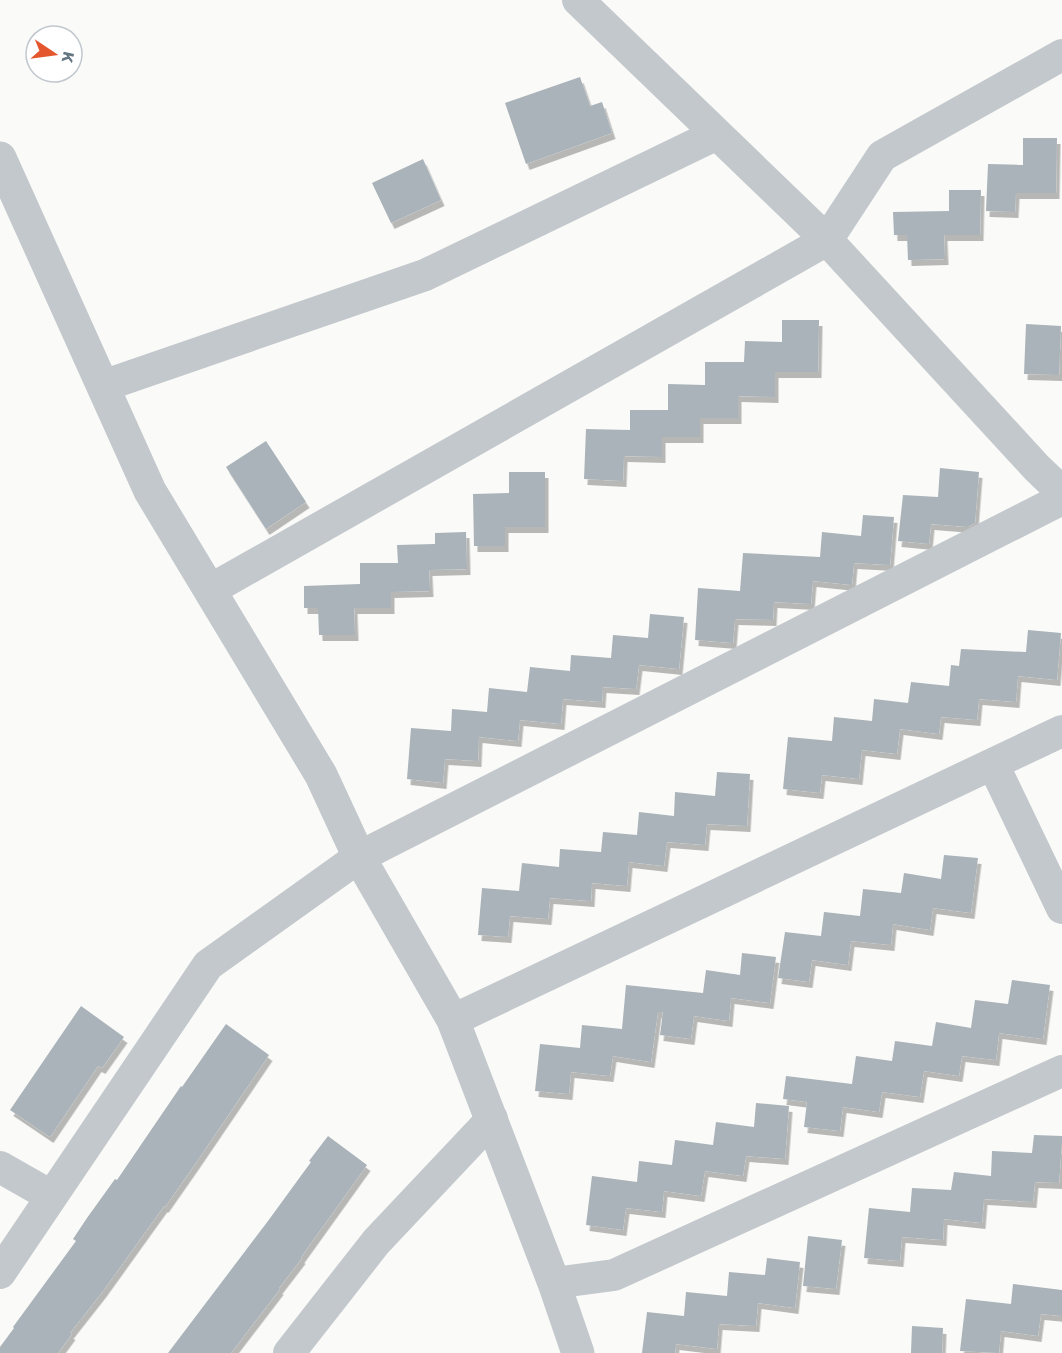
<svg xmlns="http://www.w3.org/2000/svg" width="1062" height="1353" font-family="'Work Sans',sans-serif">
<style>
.building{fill:#aab3b9;filter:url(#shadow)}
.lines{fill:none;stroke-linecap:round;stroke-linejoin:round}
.minor{stroke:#c3c8cc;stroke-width:32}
.tertiary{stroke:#c3c8cc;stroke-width:33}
</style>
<defs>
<filter id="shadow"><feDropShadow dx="3.5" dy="6" stdDeviation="0" flood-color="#0004"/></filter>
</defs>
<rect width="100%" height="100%" fill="#fafaf8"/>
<path class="building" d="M 580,77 L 590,106 L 602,102 L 612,133 L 526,164 L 505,103 Z
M 1023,138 L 1057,138 L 1056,193 L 1016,193 L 1015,212 L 986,211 L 988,164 L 1023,165 Z
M 423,159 L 441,200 L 391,223 L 372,183 Z
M 949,190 L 981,190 L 980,235 L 944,235 L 945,259 L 908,260 L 907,235 L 894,235 L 893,212 L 949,211 Z
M 782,320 L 819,320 L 818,372 L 775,372 L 775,397 L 738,396 L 738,418 L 700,418 L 700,437 L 662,437 L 662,457 L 624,456 L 623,481 L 584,479 L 586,429 L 630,430 L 630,410 L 668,410 L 668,384 L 705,385 L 705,362 L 744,362 L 745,341 L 782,342 Z
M 1026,324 L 1061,326 L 1059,375 L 1024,374 Z
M 266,441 L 306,502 L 266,529 L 226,467 Z
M 940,468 L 979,472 L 975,523 L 968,527 L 931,524 L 929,544 L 898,541 L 903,495 L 938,497 Z
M 509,472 L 545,472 L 545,527 L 505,527 L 505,546 L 474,546 L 473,494 L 509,493 Z
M 863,515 L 894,517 L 890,565 L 854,563 L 852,585 L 813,581 L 811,604 L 774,602 L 773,620 L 735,619 L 733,643 L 695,640 L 698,588 L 740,591 L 743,553 L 820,557 L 822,532 L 861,536 Z
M 466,532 L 467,569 L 429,570 L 430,591 L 391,592 L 391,608 L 354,608 L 355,635 L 319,635 L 318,608 L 304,608 L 304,586 L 360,584 L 360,563 L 398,563 L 397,545 L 435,544 L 435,533 Z
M 650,614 L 684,617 L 679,669 L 639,665 L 636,689 L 603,687 L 602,702 L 563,699 L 561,724 L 520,720 L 518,741 L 479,737 L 478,761 L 445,759 L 443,783 L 407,779 L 411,728 L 451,731 L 452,709 L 487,712 L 489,688 L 527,692 L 530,667 L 570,671 L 571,655 L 611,658 L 613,635 L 648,638 Z
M 1028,630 L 1061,633 L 1057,680 L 1018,676 L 1016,702 L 979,699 L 977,720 L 941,717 L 939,734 L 900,729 L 897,754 L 862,750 L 859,779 L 822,775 L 820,793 L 783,789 L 788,737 L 832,741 L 834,717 L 872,721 L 874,699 L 908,703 L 911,682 L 949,686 L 951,665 L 959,666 L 961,649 L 1026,652 Z
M 717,772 L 750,774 L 747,826 L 707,824 L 705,845 L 667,842 L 664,866 L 629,862 L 627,886 L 592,883 L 591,901 L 550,898 L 548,919 L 510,916 L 508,937 L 478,935 L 482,888 L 519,891 L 522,863 L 559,867 L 560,849 L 601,852 L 603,832 L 637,835 L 639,812 L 674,816 L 675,792 L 715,796 Z
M 944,855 L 978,858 L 971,913 L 933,908 L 930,930 L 893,924 L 891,945 L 851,941 L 848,965 L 812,960 L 809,982 L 778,978 L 785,932 L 821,936 L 824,912 L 860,916 L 863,889 L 901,893 L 904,873 L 941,879 Z
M 742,953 L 776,957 L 770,1003 L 731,998 L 729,1021 L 694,1016 L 691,1039 L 660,1035 L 663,1012 L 658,1012 L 651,1062 L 613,1056 L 610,1076 L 571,1072 L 569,1094 L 535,1091 L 540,1044 L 580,1048 L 582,1025 L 622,1029 L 626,985 L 703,993 L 706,970 L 740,975 Z
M 1012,980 L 1050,985 L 1043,1039 L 999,1033 L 996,1060 L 962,1056 L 959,1076 L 924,1071 L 920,1097 L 882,1092 L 879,1112 L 843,1107 L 840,1131 L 804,1127 L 807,1102 L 783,1099 L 786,1076 L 852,1084 L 856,1056 L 892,1061 L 895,1041 L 932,1046 L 936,1022 L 971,1028 L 975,1000 L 1008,1004 Z
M 81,1006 L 124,1037 L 102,1068 L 98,1066 L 50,1137 L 10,1110 Z
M 226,1024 L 269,1055 L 195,1164 L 165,1207 L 164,1206 L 103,1291 L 70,1333 L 72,1334 L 58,1353 L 0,1353 L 0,1347 L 14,1328 L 13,1327 L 76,1241 L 73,1239 L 87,1218 L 115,1179 L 117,1180 L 181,1086 L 182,1087 Z
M 756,1103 L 789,1106 L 785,1159 L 746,1156 L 743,1176 L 705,1171 L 701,1196 L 664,1191 L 662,1212 L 626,1208 L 623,1230 L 586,1225 L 592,1176 L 637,1182 L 639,1161 L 672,1165 L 675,1140 L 713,1145 L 716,1122 L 754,1127 Z
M 1034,1135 L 1062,1136 L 1062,1141 L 1059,1183 L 1035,1182 L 1033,1202 L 984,1199 L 982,1223 L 944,1219 L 943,1240 L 902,1237 L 900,1261 L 864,1258 L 869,1208 L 910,1212 L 912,1188 L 951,1190 L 954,1172 L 991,1176 L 992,1151 L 1032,1153 Z
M 328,1136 L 367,1165 L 301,1257 L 302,1258 L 279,1288 L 280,1289 L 231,1353 L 168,1353 L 268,1221 L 311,1162 L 309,1161 Z
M 808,1236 L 842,1240 L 836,1289 L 803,1286 Z
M 767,1258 L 800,1262 L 795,1308 L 758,1303 L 756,1326 L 719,1324 L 717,1349 L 676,1344 L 675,1353 L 642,1353 L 647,1312 L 684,1316 L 686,1292 L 727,1296 L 729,1272 L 765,1275 Z
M 1013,1284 L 1062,1290 L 1062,1316 L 1041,1314 L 1038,1336 L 1001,1331 L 999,1353 L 960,1351 L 966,1299 L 1011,1304 Z
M 912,1326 L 943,1328 L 942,1353 L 911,1353 Z"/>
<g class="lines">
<path class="minor" d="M 578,0 L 827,240 L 1037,468 L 1062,492
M 103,386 L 425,275 L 717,134
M 210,590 L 827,240 L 882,156 L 1062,55
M 993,764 L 1062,908
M 453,1020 L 1062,731
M 0,1167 L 51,1196
M 0,1273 L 208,965 L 359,857 L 1062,499
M 554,1283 L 614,1275 L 1062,1071
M 289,1353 L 376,1242 L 492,1119"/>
<path class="tertiary" d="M 0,158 L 150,491 L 321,775 L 359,857 L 453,1020 L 554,1283 L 578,1353"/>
</g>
<g transform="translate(54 54) rotate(103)"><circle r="28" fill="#ffffff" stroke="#c1c8cd" stroke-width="1.5"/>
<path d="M0-4.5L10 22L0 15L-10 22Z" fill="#e4572e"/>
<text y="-9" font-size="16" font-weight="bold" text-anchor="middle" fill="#657683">K</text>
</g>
</svg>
